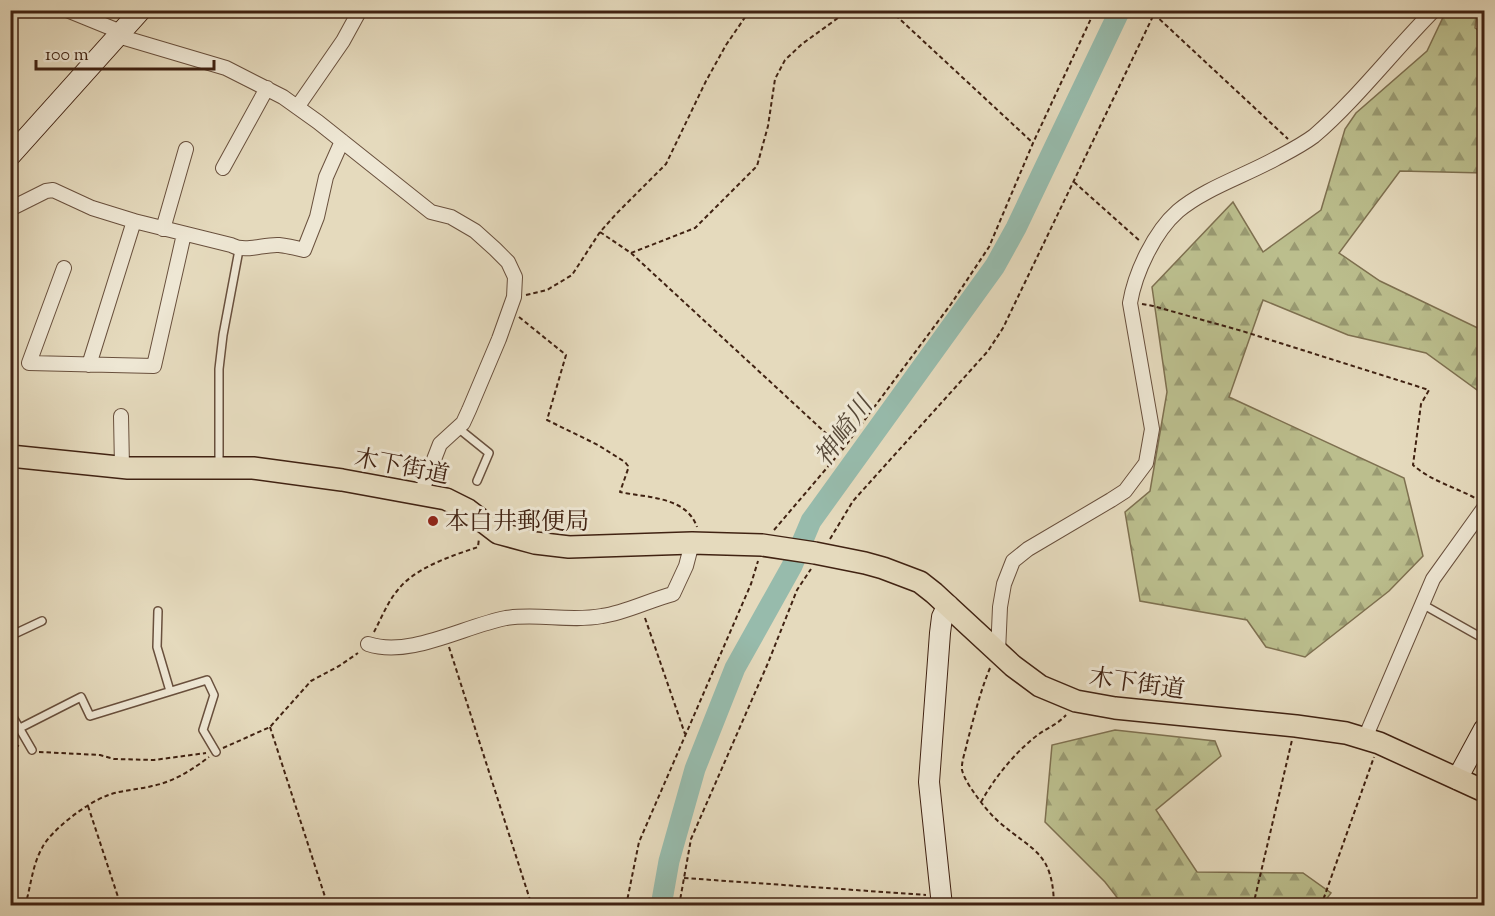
<svg xmlns="http://www.w3.org/2000/svg" width="1495" height="916" font-family="'Sorts Mill Goudy','Noto Serif JP',serif">
<style>
.forest{fill:url(#forest-firs);stroke:#7e7050;stroke-width:1.5}
.lines{fill:none;stroke-linecap:round;stroke-linejoin:round}
.river{stroke:#97bbac;stroke-width:21}
.lane-casing{stroke:#69503d;stroke-width:10}
.street-casing{stroke:#69503d;stroke-width:16}
.secondary-casing{stroke:#402212;stroke-width:22}
.primary-casing{stroke:#402212;stroke-width:24}
.path{stroke:#402212;stroke-width:2;stroke-dasharray:4.5 3;stroke-linecap:butt}
.lane{stroke:#eee7d4;stroke-width:7}
.street{stroke:#eee7d4;stroke-width:14}
.secondary{stroke:#eee7d4;stroke-width:20}
.primary{stroke:#e5dabd;stroke-width:21}
.poi-dot{fill:#8f2418;stroke:#eee7d4;stroke-width:2}
.labels{text-anchor:middle;stroke-width:6;stroke-linejoin:round;paint-order:stroke}
.street-label{font-size:24px;fill:#402212;stroke:#eee7d4}
.poi-label{font-size:24px;fill:#402212;stroke:#eee7d4;text-anchor:start}
.water-label{font-size:26px;font-style:italic;fill:#564838;stroke:#eee7d4}
</style>
<defs>
<pattern id="forest-firs" width="22" height="20" patternUnits="userSpaceOnUse" patternTransform="scale(1.5)"><rect width="22" height="20" fill="#bbbe8d"/><path d="M5 1l3.5 6h-7zM16 11l3.5 6h-7z" fill="#999a72"/></pattern>
</defs>
<rect width="100%" height="100%" fill="#e5dabd"/>
<filter id="stains"><feTurbulence type="fractalNoise" baseFrequency=".00333" numOctaves="4"/><feColorMatrix values="0 0 0 0 .2 0 0 0 0 .09 0 0 0 0 .02 0 0 0 .5 -.17"/></filter>
<radialGradient id="worn" r=".72"><stop offset=".6" stop-color="#630" stop-opacity="0"/><stop offset="1" stop-color="#630" stop-opacity=".3"/></radialGradient>
<path class="forest" d="M 1446,11 L 1477,11 L 1475,28 L 1484,34 L 1484,173 L 1400,171 L 1339,253 L 1380,281 L 1484,331 L 1484,395 L 1426,353 L 1348,335 L 1263,300 L 1229,397 L 1404,478 L 1423,556 L 1389,591 L 1305,657 L 1266,647 L 1247,620 L 1140,601 L 1125,512 L 1150,491 L 1167,392 L 1152,287 L 1233,202 L 1263,252 L 1321,210 L 1345,129 L 1356,113 L 1427,51 Z
M 1115,730 L 1215,741 L 1221,756 L 1156,810 L 1197,872 L 1303,873 L 1331,893 L 1322,905 L 1123,905 L 1105,882 L 1045,822 L 1052,745 Z"/>
<g class="lines">
<path class="river" d="M 661,906 L 669,861 L 695,769 L 735,668 L 792,566 L 811,521 L 995,266 L 1016,228 L 1120,10"/>
<defs>
<path id="lane" d="M 458,428 L 489,453 L 477,481
M 219,464 L 219,369 L 223,335 L 239,250
M 1422,604 L 1484,639
M 158,611 L 157,647 L 170,691
M 10,636 L 42,621
M 10,712 L 32,750
M 20,728 L 81,697 L 90,716 L 207,680 L 214,695 L 203,730 L 216,752"/>
<path id="street" d="M 67,10 L 121,32
M 118,36 L 226,68 L 283,97 L 318,122 L 431,212 L 451,217 L 475,231 L 495,249 L 508,262 L 515,277 L 514,297 L 499,339 L 469,410 L 463,423 L 440,444 L 421,493
M 298,106 L 343,41 L 360,10
M 223,168 L 267,88
M 10,209 L 46,191 L 53,190 L 92,208 L 134,221 L 231,245 C 245,253 263,244 279,245 C 288,246 296,248 304,250 L 317,217 L 326,177 L 342,141
M 163,229 L 186,149
M 64,268 L 29,363 L 154,366 L 184,234
M 89,365 L 134,221
M 121,416 L 122,467
M 368,644 C 410,658 464,626 506,618 C 538,613 570,622 602,616 C 625,613 650,600 673,594 L 686,566 L 692,543
M 998,652 L 1000,607 L 1004,584 L 1013,561 L 1028,549 L 1111,500 L 1125,491 L 1146,463 L 1152,429 L 1130,303 C 1135,273 1154,232 1178,211 C 1204,189 1244,176 1275,159 C 1288,152 1302,145 1314,136 C 1356,100 1394,50 1434,10
M 1365,738 L 1433,579 L 1484,508"/>
<path id="secondary" d="M 10,156 L 141,10
M 1457,779 L 1484,729
M 942,906 L 929,782 L 940,633 L 942,617 L 948,605"/>
<path id="primary" d="M 10,456 L 128,468 L 253,468 L 342,480 L 446,499 L 468,510 L 498,533 L 535,543 L 569,547 L 692,543 L 762,545 L 815,553 L 865,563 L 883,568 L 920,582 L 934,593 L 1013,666 L 1040,686 L 1076,701 L 1115,708 L 1296,726 L 1346,733 L 1379,743 L 1484,791"/>
</defs>
<use href="#lane" class="lane-casing"/>
<use href="#street" class="street-casing"/>
<use href="#secondary" class="secondary-casing"/>
<use href="#primary" class="primary-casing"/>
<path class="path" d="M 890,10 L 1033,143
M 1154,14 L 1288,139
M 1074,182 L 1141,242
M 600,232 L 631,253 L 843,449
M 631,253 L 695,228 L 757,166 L 768,126 L 775,79 L 785,60 L 802,44 L 849,10
M 526,295 L 547,290 L 572,275 L 600,232 L 617,213 L 666,164 L 706,81 L 726,45 L 750,10
M 1142,304 L 1153,306 L 1242,331 L 1429,390 L 1421,404 L 1413,465 C 1431,481 1455,487 1477,499
M 519,317 L 566,355 L 547,420 L 598,445 L 625,462 L 628,466 L 628,469 L 620,492 C 647,498 686,496 697,527
M 774,530 L 843,449 L 951,304 L 989,247 L 1033,143 L 1095,10
M 830,539 L 853,501 L 988,351 L 1003,328 L 1156,10
M 645,618 L 685,734
M 374,632 C 381,619 387,603 397,591 C 414,568 451,556 478,547 L 479,538
M 449,647 L 532,906
M 990,668 C 980,692 974,717 967,743 C 966,750 961,762 962,770 C 964,778 970,787 975,794 C 982,804 990,814 999,822 C 1034,852 1053,852 1054,906
M 270,727 L 328,906
M 10,744 L 19,746
M 223,748 L 270,727 L 311,681 L 339,666 L 358,653
M 39,752 L 100,755 L 114,759 L 154,760 L 206,753
M 981,802 C 995,777 1016,751 1039,734 C 1049,727 1058,724 1066,715
M 88,806 L 121,906
M 684,878 L 926,895
M 25,906 C 31,886 32,866 42,848 C 51,830 87,803 106,796 C 120,790 137,790 152,786 C 173,782 192,770 209,757
M 626,906 L 639,842 L 751,584 L 758,561
M 679,906 L 691,839 L 768,663 L 797,590 L 811,569
M 1253,906 L 1292,740
M 1321,906 L 1374,757"/>
<use href="#lane" class="lane"/>
<use href="#street" class="street"/>
<use href="#secondary" class="secondary"/>
<use href="#primary" class="primary"/>
</g>
<circle class="poi-dot" cx="433" cy="521" r="6"/>
<g class="labels">
<g class="street-label">
<text transform="translate(402 466) rotate(11)" y="8">木下街道</text>
<text transform="translate(1137 683) rotate(8)" y="8">木下街道</text>
</g>
<g class="poi-label">
<text x="445" y="529">本白井郵便局</text>
</g>
<g class="water-label">
<text transform="translate(843 431) rotate(-54)" y="9">神崎川</text>
</g>
</g>
<rect width="1495" height="916" fill="none" stroke="#e5dabd" stroke-width="36"/>
<rect x="12" y="12" width="1471" height="892" fill="none" stroke="#402212" stroke-width="3"/>
<rect x="18" y="18" width="1459" height="880" fill="none" stroke="#402212" stroke-width="1.5"/>
<path d="M36 60v9h178v-9" fill="none" stroke="#402212" stroke-width="3"/>
<text x="45" y="60" font-size="18" fill="#402212" stroke="#eee7d4" stroke-width="4.5" paint-order="stroke">100 m</text>
<rect width="100%" height="100%" filter="url(#stains)"/>
<rect width="100%" height="100%" fill="url(#worn)"/>
</svg>
